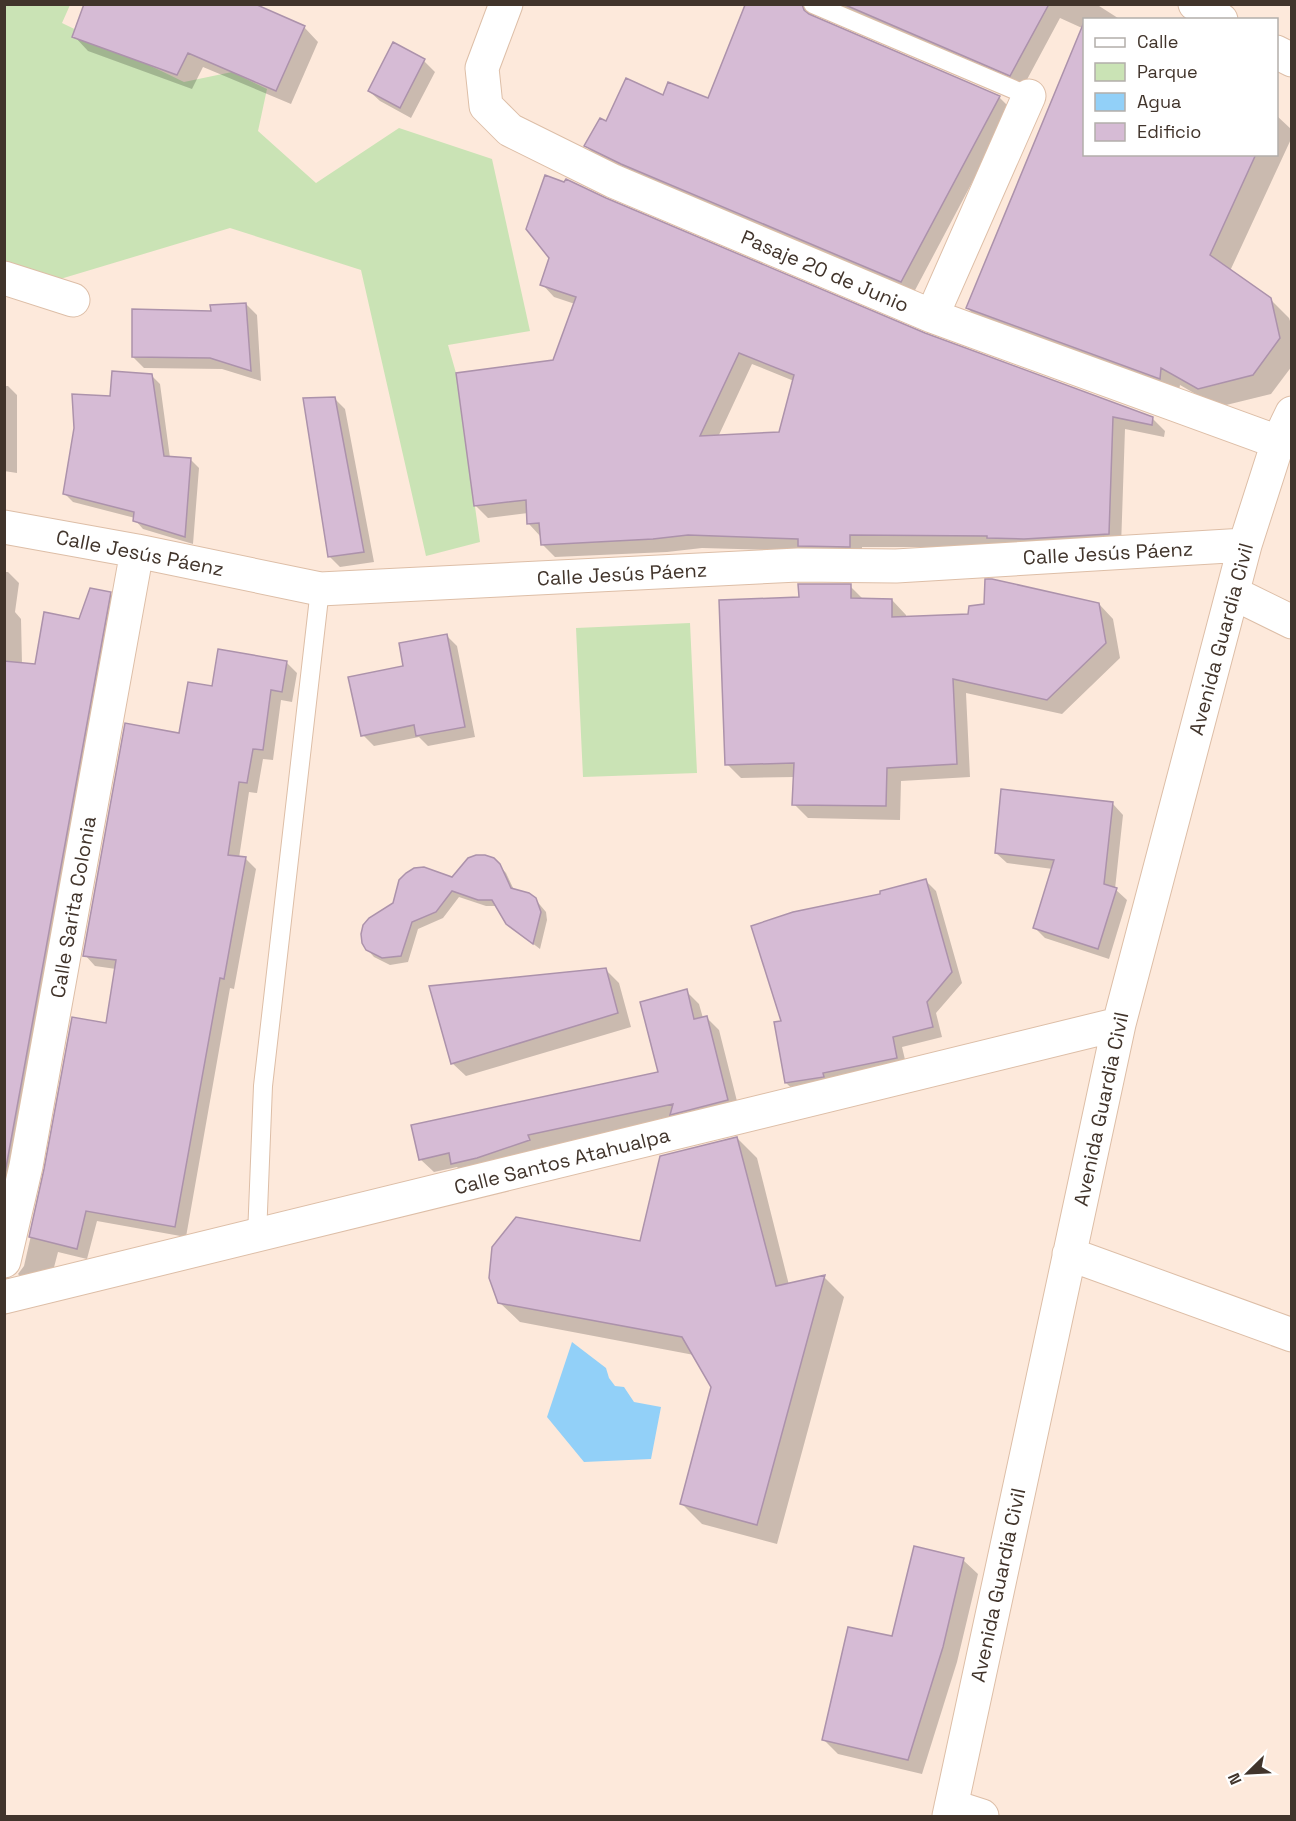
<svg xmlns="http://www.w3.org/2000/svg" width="1296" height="1821" font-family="'Space Grotesk',sans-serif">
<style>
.green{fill:#cae3b5}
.water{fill:#92d0f8}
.shadow{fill:#0003;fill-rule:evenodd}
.building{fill:#d6bbd5;stroke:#ac92ab;stroke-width:1.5;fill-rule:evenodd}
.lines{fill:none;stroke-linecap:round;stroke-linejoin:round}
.lane-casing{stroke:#ddbea7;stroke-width:20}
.street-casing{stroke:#ddbea7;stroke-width:35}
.lane{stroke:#fff;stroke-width:18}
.street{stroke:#fff;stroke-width:33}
.labels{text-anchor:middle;stroke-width:4.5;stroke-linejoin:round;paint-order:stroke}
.street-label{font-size:20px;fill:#41342b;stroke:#fff}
</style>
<rect width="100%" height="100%" fill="#fde9db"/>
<path class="green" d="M 5,5 L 70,5 L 62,23 L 184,82 L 232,72 L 267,89 L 258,131 L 316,183 L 399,128 L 492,159 L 530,331 L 448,345 L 456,373 L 480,542 L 426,556 L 361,270 L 230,228 L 47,283 L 5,264 Z
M 690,623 L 697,773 L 583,777 L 576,628 Z"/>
<path class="water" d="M 572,1342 L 606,1368 L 609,1378 L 615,1386 L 624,1387 L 634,1402 L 661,1407 L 651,1459 L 584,1462 L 547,1417 Z"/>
<path class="shadow" d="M 746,4 L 1096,4 L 1121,20 L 1084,20 L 1084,154 L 1276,154 L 1276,115 L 1292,130 L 1292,137 L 1230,271 L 1270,299 L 1289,318 L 1292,327 L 1292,366 L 1271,394 L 1218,407 L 1180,385 L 1178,396 L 986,326 L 967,308 L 1082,28 L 1060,18 L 1023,87 L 815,12 L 814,18 L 999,97 L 1011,109 L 913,294 L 598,158 L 586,146 L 607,123 L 664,97 L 708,100 Z
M 304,27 L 318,42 L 291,104 L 203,67 L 192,89 L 88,51 L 74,36 Z
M 424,61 L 435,72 L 411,118 L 380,101 L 369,91 Z
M 605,200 L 924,335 L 1152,418 L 1165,431 L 1164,437 L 1125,429 L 1121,547 L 862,547 L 862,559 L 804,551 L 702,548 L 667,552 L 555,557 L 542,544 L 541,537 L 529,524 L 528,513 L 488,518 L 475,505 L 554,362 L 575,304 L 554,297 L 542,284 ZM 752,364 L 794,381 L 780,433 L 718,437 Z
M 246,304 L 257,315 L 261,381 L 222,369 L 144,368 L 133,357 L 213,312 Z
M 151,375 L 160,384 L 170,458 L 191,460 L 199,468 L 193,544 L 143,529 L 135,520 L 135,518 L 73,502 L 65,494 L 112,398 Z
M 4,386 L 8,386 L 17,395 L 17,473 L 4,471 Z
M 334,398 L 345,409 L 374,562 L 340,567 L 329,556 Z
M 4,572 L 8,572 L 19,583 L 15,612 L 21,619 L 22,664 L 36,665 L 79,621 L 110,593 L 121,604 L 4,1231 Z
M 850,586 L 864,600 L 892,600 L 906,615 L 906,618 L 969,616 L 986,606 L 1099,604 L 1113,619 L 1120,658 L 1062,714 L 966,693 L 970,777 L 901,781 L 900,820 L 808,818 L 794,804 L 795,777 L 741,778 L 727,764 L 800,599 Z
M 447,636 L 457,646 L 475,737 L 428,746 L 419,737 L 374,746 L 363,735 L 405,667 Z
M 287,663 L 297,673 L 292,702 L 281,700 L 273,760 L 263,759 L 257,793 L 249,792 L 239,858 L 246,859 L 256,869 L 234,989 L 230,988 L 186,1237 L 97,1221 L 87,1259 L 58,1252 L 51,1279 L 28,1285 L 18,1274 L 24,1266 L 46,1170 L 108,1025 L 116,969 L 95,966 L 85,955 L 180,735 L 213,688 Z
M 1113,804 L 1123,815 L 1115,889 L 1127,900 L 1109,959 L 1045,938 L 1034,927 L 1053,869 L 1007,863 L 996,853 Z
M 493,859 L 506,873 L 514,890 L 535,899 L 546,912 L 547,920 L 540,949 L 507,924 L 497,906 L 486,906 L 459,897 L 443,918 L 418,929 L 408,962 L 390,965 L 374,957 L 367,949 L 453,879 Z
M 925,880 L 936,891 L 962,983 L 936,1013 L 942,1037 L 902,1047 L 907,1068 L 797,1093 L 786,1083 L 783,1022 Z
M 605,969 L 619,983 L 631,1027 L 466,1076 L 452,1063 Z
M 686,991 L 699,1004 L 703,1018 L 706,1017 L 719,1030 L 740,1113 L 676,1119 L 541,1148 L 542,1153 L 466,1176 L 457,1167 L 434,1172 L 420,1159 L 660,1073 Z
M 737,1138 L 757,1158 L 789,1285 L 824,1277 L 844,1297 L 777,1544 L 702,1524 L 682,1504 L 713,1387 L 694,1355 L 520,1322 L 499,1302 L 641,1243 Z
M 963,1560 L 978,1574 L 957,1662 L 922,1774 L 838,1754 L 824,1740 L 894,1638 Z"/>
<path class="building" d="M 84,4 L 255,4 L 305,26 L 276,91 L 188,53 L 177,75 L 72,37 Z
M 802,4 L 804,10 L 809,14 L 1000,96 L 901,282 L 621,164 L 584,146 L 600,118 L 606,121 L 626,78 L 663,95 L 668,82 L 708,98 L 745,5 Z
M 843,4 L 1049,4 L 1010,76 Z
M 1084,22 L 1084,154 L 1256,154 L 1210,255 L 1271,298 L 1280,338 L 1253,375 L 1198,389 L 1161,368 L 1160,379 L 966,308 Z
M 393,42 L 425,59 L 400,108 L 368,91 Z
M 545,175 L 564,182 L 566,179 L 606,198 L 925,333 L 1153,417 L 1152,425 L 1113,417 L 1109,534 L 1024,539 L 987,538 L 987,536 L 850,535 L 850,547 L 798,546 L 798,539 L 688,535 L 653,539 L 541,545 L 539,523 L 527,524 L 526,500 L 474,506 L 456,373 L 553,360 L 576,297 L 540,285 L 549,258 L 526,229 ZM 739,353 L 794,375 L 779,432 L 700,436 Z
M 246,303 L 251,371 L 210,358 L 132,357 L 132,309 L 211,311 L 210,305 Z
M 112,371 L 152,374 L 164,456 L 191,458 L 185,537 L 133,521 L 134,512 L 63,494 L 74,428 L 72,394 L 110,396 Z
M 335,397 L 364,552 L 328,557 L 303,398 Z
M 985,579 L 992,579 L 1099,603 L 1106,643 L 1047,700 L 953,679 L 957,764 L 887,768 L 886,806 L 792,805 L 794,763 L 725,765 L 719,600 L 799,597 L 798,584 L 851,584 L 851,598 L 892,599 L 892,617 L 968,614 L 969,606 L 984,604 Z
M 90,588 L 111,592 L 5,1173 L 4,661 L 35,664 L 44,612 L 79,619 Z
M 447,634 L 465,727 L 416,736 L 414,725 L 361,736 L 348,677 L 403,666 L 399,643 Z
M 218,649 L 287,661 L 282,692 L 271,690 L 263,750 L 253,749 L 247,783 L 239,782 L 228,855 L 246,857 L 224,979 L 220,978 L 175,1227 L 86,1211 L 77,1249 L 29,1237 L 44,1169 L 72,1017 L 106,1023 L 116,960 L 83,956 L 125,723 L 179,733 L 188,682 L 212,686 Z
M 1001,789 L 1113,802 L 1104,884 L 1117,888 L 1098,949 L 1033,928 L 1054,860 L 995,853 Z
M 476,855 L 485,855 L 494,858 L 500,864 L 511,888 L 529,893 L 536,898 L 541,912 L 533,944 L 506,924 L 492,900 L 478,900 L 452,891 L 436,912 L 412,922 L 401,956 L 382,958 L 366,950 L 362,943 L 361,934 L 363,925 L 369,918 L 393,903 L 399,880 L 406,873 L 414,868 L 424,867 L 452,877 L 468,858 Z
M 926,879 L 952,972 L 927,1002 L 933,1027 L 893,1037 L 897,1058 L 823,1073 L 824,1077 L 785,1083 L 774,1022 L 781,1021 L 751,926 L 793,912 L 880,894 L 880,891 Z
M 606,968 L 618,1013 L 451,1064 L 429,986 Z
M 687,989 L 694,1019 L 707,1016 L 728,1100 L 670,1115 L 673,1104 L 528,1135 L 530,1140 L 477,1158 L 451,1164 L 449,1153 L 419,1160 L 411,1125 L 658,1072 L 640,1002 Z
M 737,1137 L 776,1286 L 825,1275 L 757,1525 L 680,1504 L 711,1387 L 682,1337 L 498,1303 L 489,1278 L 492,1247 L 516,1217 L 640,1241 L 660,1156 Z
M 914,1546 L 964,1558 L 943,1647 L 908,1760 L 822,1740 L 848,1627 L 892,1636 Z"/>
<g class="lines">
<defs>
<path id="lane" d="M 813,4 L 1029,96
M 257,1236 L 263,1086 L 320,589"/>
<path id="street" d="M 506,4 L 482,68 L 486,106 L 510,130 L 613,181 L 932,316 L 1278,442
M 1195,4 L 1221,20
M 1276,52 L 1292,60
M 4,278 L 73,300
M 932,316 L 1029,96
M 4,527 L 137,551 L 320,589 L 798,565 L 896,566 L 1245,545
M 1233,593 L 1292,622
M 1069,1254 L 1292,1335
M 4,1261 L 26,1166 L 137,551
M 4,1297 L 1119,1024
M 951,1806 L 982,1816
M 949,1816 L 1119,1024 L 1245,545 L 1278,442 L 1292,413"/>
</defs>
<use href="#lane" class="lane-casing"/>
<use href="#street" class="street-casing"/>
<use href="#lane" class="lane"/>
<use href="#street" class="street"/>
</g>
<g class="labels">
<g class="street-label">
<text transform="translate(825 271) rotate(23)" y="7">Pasaje 20 de Junio</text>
<text transform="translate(140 553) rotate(11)" y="7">Calle Jesús Páenz</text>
<text transform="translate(1108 553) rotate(-3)" y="7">Calle Jesús Páenz</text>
<text transform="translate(622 574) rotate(-3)" y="7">Calle Jesús Páenz</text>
<text transform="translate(1221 639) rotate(-75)" y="7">Avenida Guardia Civil</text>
<text transform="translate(73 907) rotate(-80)" y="7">Calle Sarita Colonia</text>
<text transform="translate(1101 1109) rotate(-78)" y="7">Avenida Guardia Civil</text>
<text transform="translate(562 1161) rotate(-14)" y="7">Calle Santos Atahualpa</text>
<text transform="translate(998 1585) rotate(-78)" y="7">Avenida Guardia Civil</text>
</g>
</g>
<rect width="1296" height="1821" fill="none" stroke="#41342b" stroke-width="12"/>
<rect x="1083" y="18" width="195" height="138" fill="#ffffff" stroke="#b3aeaa" stroke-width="1.5"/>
<rect x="1095" y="38" width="30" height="9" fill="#ffffff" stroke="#b3aeaa" stroke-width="1.5"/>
<text x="1137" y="48" font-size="18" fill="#41342b">Calle</text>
<rect x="1095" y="63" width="30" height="18" fill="#cae3b5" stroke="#b3aeaa" stroke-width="1.5"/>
<text x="1137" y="78" font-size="18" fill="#41342b">Parque</text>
<rect x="1095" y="93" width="30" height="18" fill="#92d0f8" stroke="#b3aeaa" stroke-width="1.5"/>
<text x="1137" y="108" font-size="18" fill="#41342b">Agua</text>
<rect x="1095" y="123" width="30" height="18" fill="#d6bbd5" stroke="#b3aeaa" stroke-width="1.5"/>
<text x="1137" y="138" font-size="18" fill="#41342b">Edificio</text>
<g transform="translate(1248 1773) rotate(246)" stroke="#ffffff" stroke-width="4.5" paint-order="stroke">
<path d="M0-4.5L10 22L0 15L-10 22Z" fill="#41342b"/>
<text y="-9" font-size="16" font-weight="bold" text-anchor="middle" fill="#41342b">N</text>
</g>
</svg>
